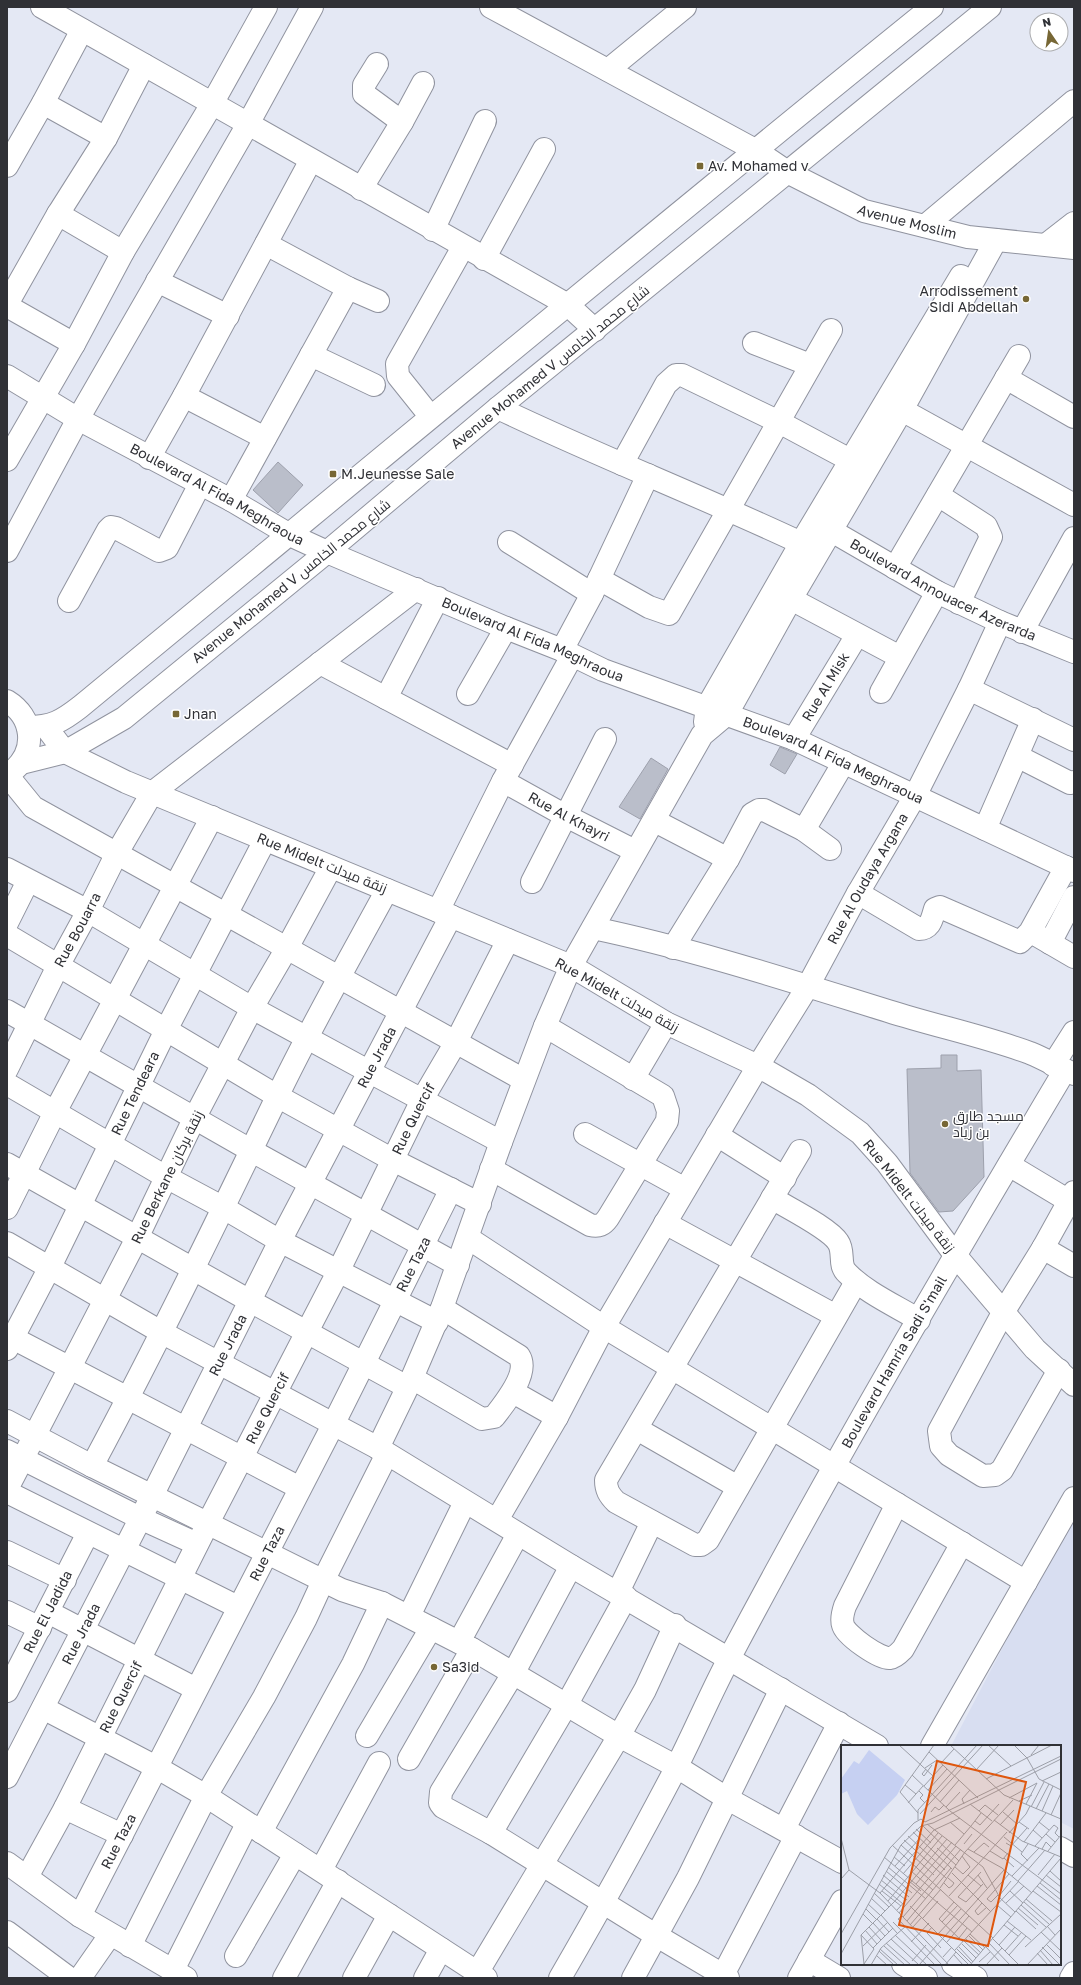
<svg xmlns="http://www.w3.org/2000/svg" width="1081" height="1985" font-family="'Golos Text',Cairo,sans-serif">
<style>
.built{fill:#d8def1}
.building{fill:#babeca;stroke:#9da0ac}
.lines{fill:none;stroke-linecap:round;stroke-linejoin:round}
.minor-casing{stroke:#90939f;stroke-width:24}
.minor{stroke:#fff;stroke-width:22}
.poi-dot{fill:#776735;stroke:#fff;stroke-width:1.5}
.labels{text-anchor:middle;stroke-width:3;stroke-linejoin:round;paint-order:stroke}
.poi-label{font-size:14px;fill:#303136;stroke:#fff;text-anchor:start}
.street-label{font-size:14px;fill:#303136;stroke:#fff}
.inset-road{fill:none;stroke:#9c9fa8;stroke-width:1}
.view{fill:#df570e;fill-opacity:0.15;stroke:#df570e;stroke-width:2}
.inset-edge{fill:none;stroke:#303136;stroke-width:2}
</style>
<rect width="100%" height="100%" fill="#e4e8f4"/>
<path class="built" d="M 1074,1512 L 1074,1829 L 1060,1822 L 1060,1746 L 951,1746 Z"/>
<path class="building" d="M 278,462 L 303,485 L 278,513 L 253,490 Z
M 780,747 L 797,754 L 785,774 L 770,765 Z
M 651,758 L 668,769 L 640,819 L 619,807 Z
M 941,1055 L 957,1055 L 957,1071 L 981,1070 L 984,1177 L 953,1211 L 939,1212 L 910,1173 L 907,1069 L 941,1068 Z"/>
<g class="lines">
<defs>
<g id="minor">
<path d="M 42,7 L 568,305 L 595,330"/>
<path id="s1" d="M 491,7 L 755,150 L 789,173 L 864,211 L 968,237 L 1074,248"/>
<path d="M 377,64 L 364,85 L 364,94 L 402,122"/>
<path d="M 608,70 L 685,7"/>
<path d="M 43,103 L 106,138"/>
<path d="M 7,166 L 43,103 L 82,30"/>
<path d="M 361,189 L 402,122 L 423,83"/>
<path d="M 58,214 L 123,252"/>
<path d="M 925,226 L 1074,101"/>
<path d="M 433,230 L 485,121"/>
<path d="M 266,244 L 348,288 L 378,301"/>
<path d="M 1047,244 L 1074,223"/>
<path d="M 484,259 L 544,149"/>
<path d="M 157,281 L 228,316"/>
<path d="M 7,304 L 58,214 L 106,138 L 144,65"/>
<path d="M 7,306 L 74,344"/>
<path d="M 754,343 L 810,365"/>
<path d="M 311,355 L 374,385"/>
<path id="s2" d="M 7,376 L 78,419 L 231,500 L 290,535 L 327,552 L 506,628 L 562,650 L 603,670 L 794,739 L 1074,871"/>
<path d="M 1006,378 L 1074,417"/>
<path d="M 184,396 L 265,438"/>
<path d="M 498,408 C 598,456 701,496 801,543"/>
<path d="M 902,410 L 1074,505"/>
<path d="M 430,416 L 398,376 L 397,364 L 463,247"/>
<path d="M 149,458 L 184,396 L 311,160"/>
<path d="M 7,460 L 74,344 L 123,252 L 212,104 L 266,7"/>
<path d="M 622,464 L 666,384 L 676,375 L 682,375 L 779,422 L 850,460"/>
<path d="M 938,495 L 986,526 L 991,537 L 959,603"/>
<path d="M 231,500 L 348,288"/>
<path id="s3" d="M 818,523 L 937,592 L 1000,622 L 1074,652"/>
<path d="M 509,542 L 592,594"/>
<path d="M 7,551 L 78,419 L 248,124 L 312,7"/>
<path d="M 895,568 L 1019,356"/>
<path d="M 599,579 L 649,607 L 669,614 L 831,330"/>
<path d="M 791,599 L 900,657"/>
<path d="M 69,601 L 108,530 L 111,527 L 116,528 L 159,551 L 167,548 L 200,484"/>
<path d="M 1022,632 L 1074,538"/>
<path d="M 562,650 L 592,594 L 648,475"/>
<path d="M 320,663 L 512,765"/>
<path d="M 969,689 L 1074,740"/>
<path d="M 881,692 L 937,592"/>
<path d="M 468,694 L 506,628"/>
<path d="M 386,698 L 438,598"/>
<path d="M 7,701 C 33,717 37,749 14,770"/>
<path d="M 705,722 L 707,707 L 801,543 L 961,276"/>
<path d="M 28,727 C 52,727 62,721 80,707 C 364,473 646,238 932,7"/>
<path d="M 46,727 L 65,752 L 126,782 L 571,966 L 666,1023 L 758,1066 L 808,1095 L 860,1133 L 887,1163 L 955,1255 L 1035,1349 L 1074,1385"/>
<path id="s4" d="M 794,739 L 857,635"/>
<path d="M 1017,756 L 1070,783 L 1074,782"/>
<path d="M 21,763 L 65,752 L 124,718 L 327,552 L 498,408 L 990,7"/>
<path d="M 7,775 L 33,807 L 524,1080"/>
<path id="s5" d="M 503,781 L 566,816 L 635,851"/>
<path d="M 655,821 L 728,859"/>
<path d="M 985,829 L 1033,719"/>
<path d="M 804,830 L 844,762"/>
<path d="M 7,869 L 88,911 L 252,1008 L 368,1071 L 501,1142"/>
<path d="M 532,882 L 605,739"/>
<path d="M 858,893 L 919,929 C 931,929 932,918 935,909 L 940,907 L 1020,942 L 1030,932 L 1066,867"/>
<path d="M 438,911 L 503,781 L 572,656"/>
<path d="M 7,923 L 28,881"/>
<path d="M 593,928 C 693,949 791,981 888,1011 C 935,1026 984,1036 1030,1053 C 1045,1059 1060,1068 1074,1074"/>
<path d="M 7,935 L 277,1096 L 393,1160 L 480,1204"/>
<path d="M 1038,936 L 1074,957"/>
<path d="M 1050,943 L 1074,897"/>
<path d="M 673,948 L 728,859 L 752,814 L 759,810 L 764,810 L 804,830 L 830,849"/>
<path d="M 7,1011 L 252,1151 L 458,1265"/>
<path d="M 1053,1065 L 1074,1032"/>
<path id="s6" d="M 7,1069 L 58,966 L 88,911 L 117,853 L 152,793 L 416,589"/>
<path d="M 633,1079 L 666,1023"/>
<path d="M 7,1084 L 166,1177 L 222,1207 L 280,1241 L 437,1322"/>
<path d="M 585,1134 L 685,1189"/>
<path d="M 717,1135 L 785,1178"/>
<path d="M 800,1151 L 606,1480 C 606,1490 609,1495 616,1502 L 695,1545 L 701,1545 L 708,1540 L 856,1282"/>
<path d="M 7,1164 L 250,1301 L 407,1387"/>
<path d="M 1009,1165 L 1069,1201"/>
<path d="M 491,1169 L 590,1225 C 599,1227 603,1225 608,1218 L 667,1121 L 668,1111 L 663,1096 L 545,1026"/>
<path d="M 772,1198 C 788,1208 829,1228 838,1242 C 845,1252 838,1265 847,1273 C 865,1292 896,1306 919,1320"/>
<path d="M 7,1208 L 55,1112 L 212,817"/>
<path d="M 665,1223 L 836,1316"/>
<path d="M 468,1238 L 604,1327 L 1026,1582"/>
<path d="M 7,1243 L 161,1332 L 378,1448 L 571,1566 L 877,1746"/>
<path d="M 1043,1248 L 1074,1266"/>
<path d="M 7,1335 L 300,1488"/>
<path id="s7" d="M 7,1349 L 50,1267 L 166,1030 L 265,840"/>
<path d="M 1059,1370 L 1002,1470 L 995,1475 L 983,1476 L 949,1455 L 941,1446 L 939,1431 L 1004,1311 L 1043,1248 L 1074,1192"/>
<path d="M 412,1378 L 482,1419 L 494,1417 C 504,1404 530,1373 519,1356 L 442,1308"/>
<path d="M 513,1392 L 557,1417"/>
<path d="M 7,1421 L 92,1466 L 342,1590 L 382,1603 L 472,1649 L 619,1736 L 677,1767 L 728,1799 L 842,1862"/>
<path d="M 637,1429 L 738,1487"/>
<path d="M 378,1448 L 412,1378 L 442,1308 L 501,1142 L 545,1026 L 571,966 L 702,735 L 727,714 L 791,599 L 902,410 L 996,240"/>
<path d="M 7,1451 L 140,1518 L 197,1544"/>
<path d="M 92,1466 C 157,1345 217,1221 277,1097 C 311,1026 350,958 387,890"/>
<path d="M 7,1489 L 137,1238 L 195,1117 L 252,1008 L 287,948 L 331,867"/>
<path d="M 7,1492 L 238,1607"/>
<path d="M 897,1504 L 845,1606 C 843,1612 841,1619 843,1625 C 845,1635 881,1660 890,1658 C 896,1657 899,1653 903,1649 L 962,1543"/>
<path id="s8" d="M 497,1520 L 557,1417 L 604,1327 L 758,1066 L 808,986 L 858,893 L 915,796 L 969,689 L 1000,622"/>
<path d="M 7,1552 L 65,1580"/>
<path d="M 571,1566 L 514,1672 L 441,1792 L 440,1803 L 443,1807 L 491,1833 L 657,1936 L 728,1978"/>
<path d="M 618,1592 L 652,1522"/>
<path d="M 7,1612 L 40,1628"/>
<path d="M 48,1612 L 196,1689"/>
<path d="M 409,1616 L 465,1502"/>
<path d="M 459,1642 L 518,1534"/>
<path id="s9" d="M 7,1691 L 88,1533"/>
<path d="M 43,1708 L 156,1767 L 206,1796 L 486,1978"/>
<path d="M 367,1736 L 431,1628"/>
<path d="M 932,1746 L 1074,1498"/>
<path d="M 409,1759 L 472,1649"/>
<path id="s10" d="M 7,1777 L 152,1496 L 280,1241 L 451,916"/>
<path d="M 65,1808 L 122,1835"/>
<path d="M 784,1829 L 839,1723"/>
<path d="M 261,1832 L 353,1664 L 382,1603"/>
<path d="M 491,1833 L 567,1704 L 626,1597"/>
<path d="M 1060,1848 L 1074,1856"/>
<path d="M 7,1863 L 80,1916 L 186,1978"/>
<path d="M 321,1870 L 379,1763"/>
<path id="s11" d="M 27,1877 L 65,1808 L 208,1523 L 338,1272 L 422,1100 L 456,1042 L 508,940"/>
<path id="s12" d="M 80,1916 L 333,1425 L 451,1189"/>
<path d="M 7,1932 L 69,1978"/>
<path d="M 130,1946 L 206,1796 L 264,1697 L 306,1618 L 323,1581 L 387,1454"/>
<path d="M 236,1956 L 295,1854"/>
<path d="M 809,1960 L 839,1978"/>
<path d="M 903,1964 L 926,1978"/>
<path d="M 953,1964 L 976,1978"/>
<path d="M 173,1970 L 247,1824"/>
<path d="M 477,1973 L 619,1736 L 645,1690 L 675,1625"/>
<path d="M 723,1975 L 796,1836"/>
<path d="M 80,1978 L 110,1935"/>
<path d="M 284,1978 L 338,1881"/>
<path d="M 354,1978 L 389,1915"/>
<path d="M 425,1978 L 441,1949"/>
<path id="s13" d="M 560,1978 C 600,1909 639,1839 676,1768 C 695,1731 711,1692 731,1655 C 836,1457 950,1263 1065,1070"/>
<path d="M 633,1978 L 688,1878 L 781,1689"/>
<path d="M 799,1978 L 842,1901"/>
<path d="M 1071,1978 L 1074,1973"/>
</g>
</defs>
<use href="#minor" class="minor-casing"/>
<use href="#minor" class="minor"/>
</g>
<g class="poi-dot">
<rect x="696" y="162" width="8" height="8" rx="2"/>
<circle cx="1026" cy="299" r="4"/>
<rect x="329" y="470" width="8" height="8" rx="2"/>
<rect x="172" y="710" width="8" height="8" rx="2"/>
<circle cx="945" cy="1124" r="4"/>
<circle cx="434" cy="1667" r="4"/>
</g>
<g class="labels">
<g class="poi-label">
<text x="708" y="171">Av. Mohamed v</text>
<text x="1018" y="296" text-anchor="end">Arrodissement<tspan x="1018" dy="16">Sidi Abdellah</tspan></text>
<text x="341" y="479">M.Jeunesse Sale</text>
<text x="184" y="719">Jnan</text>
<text x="953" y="1121">مسجد طارق<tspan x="953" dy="16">بن زياد</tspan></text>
<text x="442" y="1672">Sa3id</text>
</g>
<g class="street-label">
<text dy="5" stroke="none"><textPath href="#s1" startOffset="470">Avenue Moslim</textPath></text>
<text transform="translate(550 367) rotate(-39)" y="5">Avenue Mohamed V شارع محمد الخامس</text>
<text dy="5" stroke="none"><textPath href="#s2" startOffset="241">Boulevard Al Fida Meghraoua</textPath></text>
<text transform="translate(291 581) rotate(-39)" y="5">Avenue Mohamed V شارع محمد الخامس</text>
<text dy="5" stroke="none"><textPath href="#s3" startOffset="142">Boulevard Annouacer Azerarda</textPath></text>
<text dy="5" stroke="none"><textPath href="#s2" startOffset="589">Boulevard Al Fida Meghraoua</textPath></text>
<text dy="5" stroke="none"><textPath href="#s4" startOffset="61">Rue Al Misk</textPath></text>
<text dy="5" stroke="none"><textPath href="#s2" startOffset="913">Boulevard Al Fida Meghraoua</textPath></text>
<text dy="5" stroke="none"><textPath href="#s5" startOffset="75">Rue Al Khayri</textPath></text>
<text transform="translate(322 863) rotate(22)" y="5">Rue Midelt زنقة ميدلت</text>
<text dy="5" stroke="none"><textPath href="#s8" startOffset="741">Rue Al Oudaya Argana</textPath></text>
<text dy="5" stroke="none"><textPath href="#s6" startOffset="156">Rue Bouarra</textPath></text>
<text transform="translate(617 995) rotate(29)" y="5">Rue Midelt زنقة ميدلت</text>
<text dy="5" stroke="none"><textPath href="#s10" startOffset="809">Rue Jrada</textPath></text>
<text dy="5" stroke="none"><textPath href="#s7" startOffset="286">Rue Tendeara</textPath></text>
<text dy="5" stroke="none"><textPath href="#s11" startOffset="851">Rue Quercif</textPath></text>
<text transform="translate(167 1177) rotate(-64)" y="5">Rue Berkane زنقة بركان</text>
<text transform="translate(909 1196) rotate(52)" y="5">Rue Midelt زنقة ميدلت</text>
<text dy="5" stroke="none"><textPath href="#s12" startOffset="732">Rue Taza</textPath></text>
<text dy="5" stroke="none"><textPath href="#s10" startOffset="485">Rue Jrada</textPath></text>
<text dy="5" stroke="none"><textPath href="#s13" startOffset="701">Boulevard Hamria Sadi S'mail</textPath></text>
<text dy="5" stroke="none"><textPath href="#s11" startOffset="527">Rue Quercif</textPath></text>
<text dy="5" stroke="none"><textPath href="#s12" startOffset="408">Rue Taza</textPath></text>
<text dy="5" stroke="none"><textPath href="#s9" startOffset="89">Rue El Jadida</textPath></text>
<text dy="5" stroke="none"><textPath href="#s10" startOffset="161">Rue Jrada</textPath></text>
<text dy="5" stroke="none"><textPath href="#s11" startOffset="203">Rue Quercif</textPath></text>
<text dy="5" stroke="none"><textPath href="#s12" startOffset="84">Rue Taza</textPath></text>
</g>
</g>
<g transform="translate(841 1745)">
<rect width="220" height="220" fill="#e4e8f4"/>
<path d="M 28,5 L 64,35 L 56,50 L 27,80 L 16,69 L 6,46 L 0,49 L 0,34 L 13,16 L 18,19 Z" fill="#c6d0f2"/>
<path class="inset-road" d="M 58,0 L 92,31M 109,0 L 163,50 L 220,74M 147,0 L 170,21M 173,0 L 186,13 L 198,34 L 220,45M 88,7 L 137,53M 190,10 L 198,0M 100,18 L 113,4M 84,23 L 96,15M 85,24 L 81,29 L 83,31 L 91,20M 135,25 L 158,0M 71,30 L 109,66 L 220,149M 145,34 L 211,0M 201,36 L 220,27M 64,40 L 75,49M 83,41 L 102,20M 87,45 L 106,24M 78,46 L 82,50 L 79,53 L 84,58M 168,53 L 196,38M 178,56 L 191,50M 99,57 L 118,35M 67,58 L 82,41M 123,59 L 121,54 L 129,45M 129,59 L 151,76M 185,59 L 196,38M 105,62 L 119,47M 190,62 L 203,37M 195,64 L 208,39M 138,66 L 144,60 L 157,70M 201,66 L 212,41M 90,67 L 94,62 L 98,65 L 103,60M 162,67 L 176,79M 77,68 L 59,47 L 93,0M 79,69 L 142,0M 210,70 L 220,48M 77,75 L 77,65 L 136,0M 153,75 L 181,96 L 220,112M 134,76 L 139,80 L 158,59M 84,77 L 220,11M 109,77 L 123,89M 178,77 L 188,84M 198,77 L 208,85M 86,79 L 142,122 L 159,153 L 174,167M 81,80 L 118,116M 159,80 L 173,65M 80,81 L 92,78 L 220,14M 130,81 L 140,68M 75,84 L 90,98M 192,85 L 201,93M 72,87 L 111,124M 168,88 L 185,69 L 189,61M 205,89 L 214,97M 67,91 L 104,125M 163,92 L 181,107M 0,93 L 8,125 L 0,134M 63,95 L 105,133M 183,97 L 205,68M 165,98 L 170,101 L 186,83M 123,99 L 131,89M 187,99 L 180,109 L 187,116M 51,100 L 152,193M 60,100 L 93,130M 114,100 L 130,81M 194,101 L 213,80 L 217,83 L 214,88 L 218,92M 96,103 L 115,120M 127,104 L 161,123 L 191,148M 201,104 L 205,97 L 210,102M 149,106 L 162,114 L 167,108M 207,106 L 220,90M 133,107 L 143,98 L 148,102M 43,112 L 131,187M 53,112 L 64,121M 163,113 L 173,122M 54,121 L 79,93M 47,122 L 85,154M 114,122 L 122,129 L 129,122 L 121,111M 8,125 L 39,148 L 108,220M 45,126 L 71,148M 70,126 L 92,145M 209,126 L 220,136M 140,127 L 117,152 L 125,157 L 142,139M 111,128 L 150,167M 62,129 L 97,88M 42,130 L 68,152M 127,130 L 140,141M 137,130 L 146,143M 197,130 L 214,109M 205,130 L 220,142M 171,131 L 198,103M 40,135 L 65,155M 68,136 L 80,146M 177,136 L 204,105M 103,138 L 108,143 L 111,141 L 113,138 L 107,133M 199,138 L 220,155M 38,139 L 62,159M 75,139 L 111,97M 196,141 L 220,160M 99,143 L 124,107 L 172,55M 41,146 L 60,161M 169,146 L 182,158M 192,146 L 220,167M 33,148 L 48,162M 39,148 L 93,85 L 119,73M 157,150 L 150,157 L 146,154 L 168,129M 108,151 L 166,87M 158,151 L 170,136M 30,153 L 44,166M 185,154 L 211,176M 47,156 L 101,91M 113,157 L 98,174 L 122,197M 183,157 L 208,179M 141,158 L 134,166 L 137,170 L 146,162M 165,158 L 183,141M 27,159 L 39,170M 156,160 L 170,172M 180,160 L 205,182M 69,161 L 128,220M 177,163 L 197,180M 25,164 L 35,174M 56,165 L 66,154M 175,166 L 195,184M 58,168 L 115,101M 22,169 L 31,178M 40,170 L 56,188M 61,171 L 57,174 L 101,220M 62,172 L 120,104M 82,173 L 97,156M 36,174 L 48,187M 66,176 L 110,123M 166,176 L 190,195M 52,177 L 94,220M 101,177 L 117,160M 32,178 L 44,191M 69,180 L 100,144M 163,180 L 177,191M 206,181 L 214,190M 28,182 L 40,195M 72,182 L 81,172M 91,182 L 86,188 L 100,203M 24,185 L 36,199M 200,187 L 220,206M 0,189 L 49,103 L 73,78 L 80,74 L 84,77M 97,189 L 120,164M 129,189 L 144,203M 20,190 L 54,156 L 106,94M 20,190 L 33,204 L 23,219M 20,190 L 23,219M 54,190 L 86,220M 128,191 L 142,205M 118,193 L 126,183M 50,194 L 78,220M 125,194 L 140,208M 152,194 L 178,220M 123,196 L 138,210M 70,197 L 88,178M 106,197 L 128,171M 45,198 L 70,220M 148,198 L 169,220M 121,199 L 135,213M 205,199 L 220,214M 158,200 L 174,182M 22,201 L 47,177M 43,201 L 64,220M 118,202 L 132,217M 145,202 L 158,216M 184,202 L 220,169M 201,202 L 219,220M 32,203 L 52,183M 39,204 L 57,220M 116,204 L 130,218M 114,205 L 178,136M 199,205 L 212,220M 38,206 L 53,220M 164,206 L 181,187M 196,208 L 207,220M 0,209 L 60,100 L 80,81M 113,210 L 122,220M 168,210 L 185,191M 36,211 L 46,220M 102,212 L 111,202M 71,216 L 85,200M 138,217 L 149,207M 30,220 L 40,203 L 65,181M 78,220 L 163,125M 104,220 L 115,207M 129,220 L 220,113M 145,220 L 161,203M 186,220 L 220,184"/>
<path class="view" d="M 96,16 L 185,37 L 147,201 L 58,180 Z"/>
<rect width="220" height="220" class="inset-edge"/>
</g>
<rect width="1081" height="1985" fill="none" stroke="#303136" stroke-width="16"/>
<g transform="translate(1049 32) rotate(347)"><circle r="19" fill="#ffffff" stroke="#acadaf"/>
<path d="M0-3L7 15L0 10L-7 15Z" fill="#776735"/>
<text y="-6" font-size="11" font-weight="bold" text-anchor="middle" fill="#303136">N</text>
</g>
</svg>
